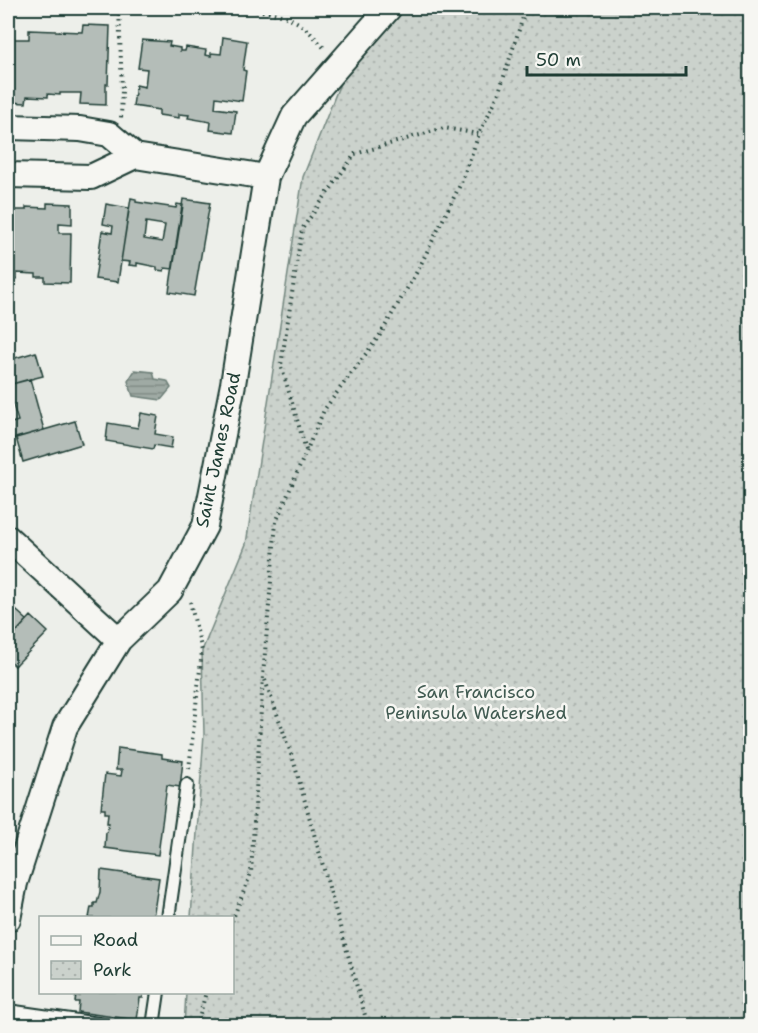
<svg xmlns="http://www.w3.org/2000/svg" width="758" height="1033" font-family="'Shantell Sans',sans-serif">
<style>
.park{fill:url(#park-dots);stroke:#758880;stroke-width:1.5}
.water{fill:url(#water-rules);stroke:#6c7e77;stroke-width:1.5}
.building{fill:#b4bdb8;stroke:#1f3d34;stroke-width:1.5;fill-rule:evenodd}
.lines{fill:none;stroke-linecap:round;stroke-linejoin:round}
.lane-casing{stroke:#1f3d34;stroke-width:16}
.street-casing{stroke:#1f3d34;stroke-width:28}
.path{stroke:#1f3d34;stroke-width:4;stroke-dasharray:1.5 4.5;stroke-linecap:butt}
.lane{stroke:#f6f6f2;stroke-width:12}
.street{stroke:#f6f6f2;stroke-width:24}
.labels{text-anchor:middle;stroke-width:5;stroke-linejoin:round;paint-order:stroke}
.street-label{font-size:18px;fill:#1f3d34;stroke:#f6f6f2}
.park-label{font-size:18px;fill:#415b52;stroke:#f6f6f2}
</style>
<defs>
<pattern id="park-dots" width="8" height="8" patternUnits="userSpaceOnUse" patternTransform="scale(1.5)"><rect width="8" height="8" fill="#cbd2cc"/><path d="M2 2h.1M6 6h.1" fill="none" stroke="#aeb5b0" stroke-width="1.8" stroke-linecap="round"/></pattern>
<pattern id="water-rules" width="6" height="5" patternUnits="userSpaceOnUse" patternTransform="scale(1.5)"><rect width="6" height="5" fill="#9faaa4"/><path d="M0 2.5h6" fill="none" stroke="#818c86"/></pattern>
</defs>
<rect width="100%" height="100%" fill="#edefea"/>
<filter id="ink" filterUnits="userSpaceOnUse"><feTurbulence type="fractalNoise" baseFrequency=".0167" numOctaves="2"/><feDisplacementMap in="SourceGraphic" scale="12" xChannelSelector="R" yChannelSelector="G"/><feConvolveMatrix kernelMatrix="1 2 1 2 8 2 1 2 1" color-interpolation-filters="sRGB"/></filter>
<g filter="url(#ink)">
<path class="park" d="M 389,8 L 750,8 L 750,1025 L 184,1026 L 186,993 L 232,992 L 232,918 L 191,917 L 204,734 L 202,651 L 246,544 L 303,177 L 356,43 Z"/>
<path class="water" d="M 135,370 L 153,372 L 155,379 L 167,381 L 171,388 L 161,400 L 133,396 L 128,381 Z"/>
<path class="building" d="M 83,25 L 110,26 L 108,84 L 106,84 L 106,105 L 80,104 L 81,93 L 60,93 L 60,95 L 48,94 L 48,97 L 27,96 L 26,103 L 8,102 L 8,39 L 29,39 L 29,30 L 82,32 Z
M 223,37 L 247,41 L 243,70 L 246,71 L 242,101 L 216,97 L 215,108 L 236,111 L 233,133 L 210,130 L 211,122 L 188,118 L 189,115 L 179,114 L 179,118 L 159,115 L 159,110 L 133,106 L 136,85 L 145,87 L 147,69 L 138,68 L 142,40 L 170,42 L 169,46 L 180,48 L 180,51 L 185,51 L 186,47 L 206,50 L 205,55 L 211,56 L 211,53 L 221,54 Z
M 131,198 L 136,199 L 136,202 L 176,208 L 177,204 L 183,205 L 173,269 L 165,268 L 164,271 L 157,270 L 157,267 L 137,263 L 137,266 L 129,265 L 130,262 L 121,261 ZM 146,222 L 165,225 L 162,242 L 144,239 Z
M 183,199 L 210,203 L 194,296 L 169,292 Z
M 47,203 L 72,204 L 72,224 L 59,223 L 59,233 L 71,233 L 70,283 L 45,282 L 45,277 L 36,277 L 36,274 L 17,273 L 17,279 L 8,278 L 8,206 L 14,207 L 14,210 L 26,210 L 26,207 L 47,208 Z
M 106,204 L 129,208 L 118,282 L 95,279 L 102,231 L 112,233 L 113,226 L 103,224 Z
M 36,352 L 43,376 L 8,385 L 8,360 Z
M 30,379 L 44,430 L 8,440 L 8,424 L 18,421 L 11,399 L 8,400 L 8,385 Z
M 141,413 L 158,416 L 155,434 L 173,437 L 171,448 L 154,445 L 153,449 L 106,441 L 108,423 L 138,428 Z
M 75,421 L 82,444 L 23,462 L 16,438 Z
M 8,603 L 27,620 L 8,641 Z
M 31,616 L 48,632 L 15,666 L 8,659 L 8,641 Z
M 118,748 L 162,754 L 162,758 L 183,761 L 180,787 L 167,785 L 158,855 L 105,848 L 106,832 L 107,832 L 109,823 L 107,823 L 108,813 L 105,813 L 105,809 L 101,809 L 105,774 L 121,776 L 122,770 L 116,770 Z
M 101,870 L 159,878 L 153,918 L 89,918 L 91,907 L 94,907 L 94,903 L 97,903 L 100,892 Z
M 80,992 L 143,992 L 143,998 L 140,998 L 137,1020 L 78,1012 L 79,1002 L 75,1002 L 76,995 L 80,996 Z"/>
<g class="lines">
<defs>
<path id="lane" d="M 168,918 L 187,785
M 8,1011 L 112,1026
M 153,1026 L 158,992"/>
<path id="street" d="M 8,127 L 80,129 L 109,134 L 135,156 L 266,177
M 8,175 L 91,177 L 135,156
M 8,538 L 119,640
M 8,919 L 15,883 L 65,727 L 119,640 L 170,591 L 205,526 L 233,384 L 266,177 L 294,116 L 389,8"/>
</defs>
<use href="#lane" class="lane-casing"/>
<use href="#street" class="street-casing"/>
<path class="path" d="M 119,8 L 122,90 L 121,118
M 214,8 C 237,9 273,9 293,20 C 307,27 315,38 325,49
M 306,450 L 281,365 L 302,229 L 355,154 L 444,128 L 479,134
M 265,680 L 293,759 L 368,1026
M 189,769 L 202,651 L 190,602
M 232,921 L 251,873 L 263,676 L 276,522 L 324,410 L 380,335 L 419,268 L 461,183 L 479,134 L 498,95 L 526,8
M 197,1026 L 206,992"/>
<use href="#lane" class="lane"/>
<use href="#street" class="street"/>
</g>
</g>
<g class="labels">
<g class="street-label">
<text transform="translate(218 450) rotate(-78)" y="6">Saint James Road</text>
</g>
<g class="park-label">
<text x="476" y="698">San Francisco<tspan x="476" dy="21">Peninsula Watershed</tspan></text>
</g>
</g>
<rect width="758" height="1033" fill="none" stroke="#f6f6f2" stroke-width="30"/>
<rect x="15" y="15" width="728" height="1003" fill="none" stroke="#1f3d34" stroke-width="2" filter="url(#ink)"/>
<rect x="39" y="916" width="195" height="78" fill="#f6f6f2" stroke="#a0aca6" stroke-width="1.5"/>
<rect x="51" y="936" width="30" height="9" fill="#f6f6f2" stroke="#a0aca6" stroke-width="1.5"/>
<text x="93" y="946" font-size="18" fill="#1f3d34">Road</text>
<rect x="51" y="961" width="30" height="18" fill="url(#park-dots)" stroke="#a0aca6" stroke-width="1.5"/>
<text x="93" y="976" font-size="18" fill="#1f3d34">Park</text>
<path d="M527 66v9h159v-9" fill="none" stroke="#1f3d34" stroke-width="3"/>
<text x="536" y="66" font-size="18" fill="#1f3d34" stroke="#f6f6f2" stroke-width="4.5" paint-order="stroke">50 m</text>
</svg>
